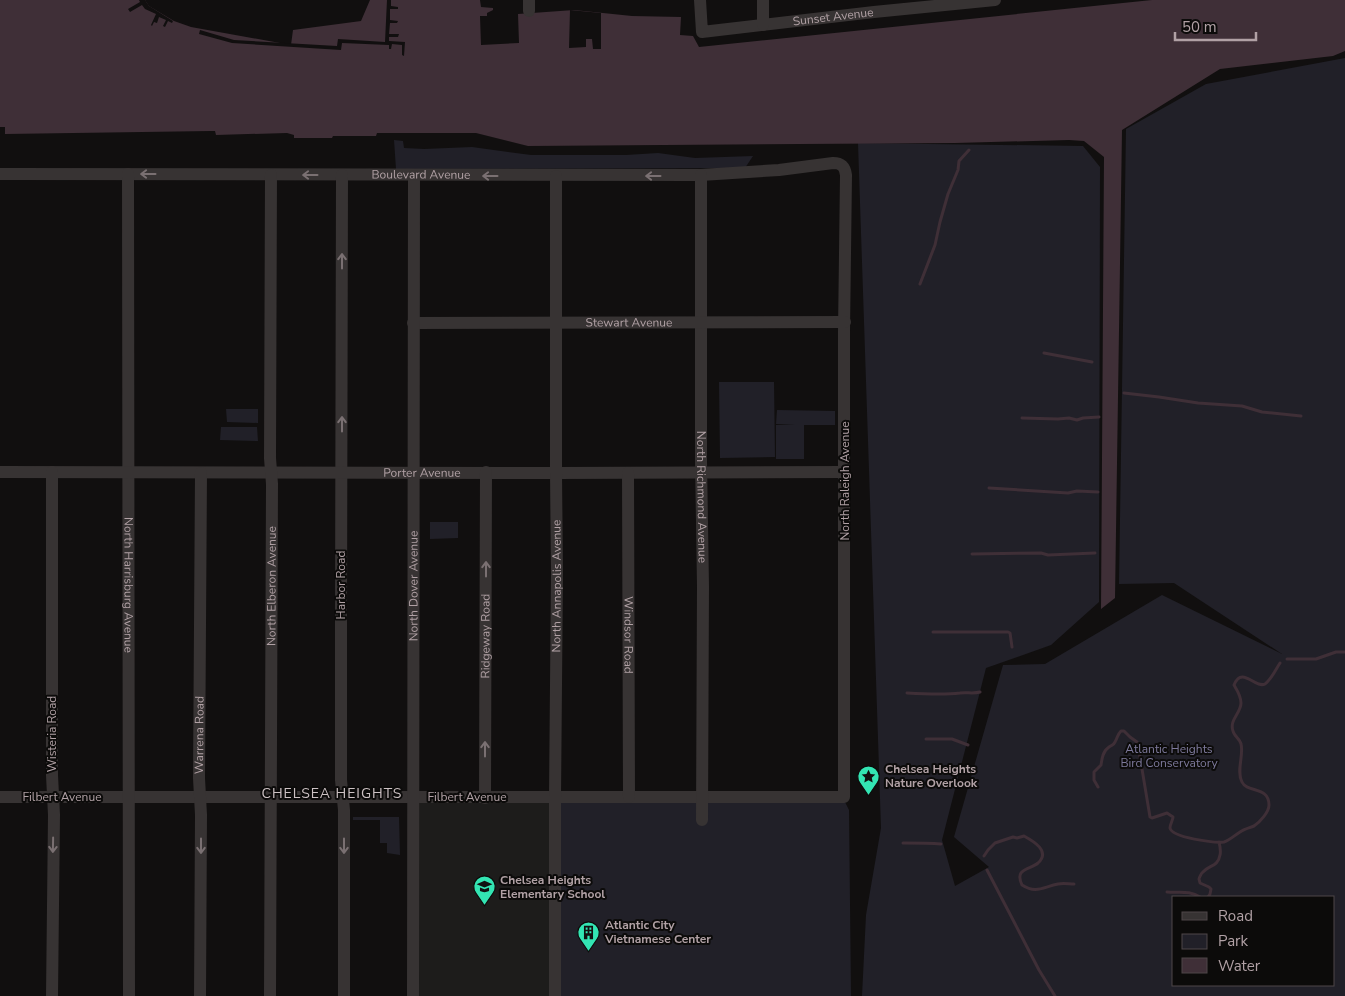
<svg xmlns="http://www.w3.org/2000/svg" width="1345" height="996" font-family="'Nunito Sans',sans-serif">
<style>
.built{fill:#1d1c1b}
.green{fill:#212028;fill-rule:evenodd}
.water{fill:#3f2f37}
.pier{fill:#110f0f}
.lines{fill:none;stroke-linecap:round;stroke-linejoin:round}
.stream{stroke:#3f2f37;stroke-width:3}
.street{stroke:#373333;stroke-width:12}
.oneway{stroke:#7a7072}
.labels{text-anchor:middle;stroke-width:4;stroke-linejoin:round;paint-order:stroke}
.street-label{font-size:12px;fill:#b1a1a5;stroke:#0c0b0a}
.park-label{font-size:12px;fill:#7d799b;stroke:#0c0b0a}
.poi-label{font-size:12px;font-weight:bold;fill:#b1a1a5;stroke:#0c0b0a;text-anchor:start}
.neighbourhood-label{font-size:14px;letter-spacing:1px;fill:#cdc2c4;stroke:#0c0b0a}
</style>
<rect width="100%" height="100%" fill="#110f0f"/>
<path class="built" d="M 413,797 L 555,797 L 555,996 L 413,996 Z"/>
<path class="green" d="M 1345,58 L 1345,996 L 862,996 L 866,915 L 881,828 L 858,143 L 1083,146 L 1100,167 L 1099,602 L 1051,645 L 986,668 L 942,840 L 955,886 L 989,867 L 954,837 L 1003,665 L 1045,664 L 1162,595 L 1282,654 L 1174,583 L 1119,584 L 1126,129 L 1206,84 ZM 1174,897 L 1334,897 L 1334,985 L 1174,985 Z
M 394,140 L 403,141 L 404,148 L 424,149 L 472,147 L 531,155 L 626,155 L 658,153 L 695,158 L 753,156 L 745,168 L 396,169 Z
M 719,382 L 774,382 L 775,457 L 720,458 Z
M 226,409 L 258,409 L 258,423 L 227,422 Z
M 777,410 L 835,411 L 835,425 L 804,425 L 804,459 L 776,459 L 776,425 L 795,425 L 776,424 Z
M 221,427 L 257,427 L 258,441 L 220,440 Z
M 430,522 L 458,522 L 458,538 L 430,539 Z
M 555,797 L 844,800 L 849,810 L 851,996 L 555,996 Z
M 353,817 L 399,817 L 400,855 L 387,853 L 387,843 L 380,843 L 380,820 L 353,820 Z"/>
<path class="water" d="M 0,0 L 145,0 L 149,6 L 174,21 L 191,27 L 291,45 L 293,30 L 361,21 L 370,0 L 480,0 L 481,7 L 493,8 L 493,10 L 487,13 L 487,16 L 480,16 L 481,45 L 519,43 L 518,14 L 574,10 L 632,16 L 681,17 L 680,35 L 693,36 L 699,47 L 1152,0 L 1345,0 L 1345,51 L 1333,56 L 1220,69 L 1122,130 L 1115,598 L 1101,609 L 1104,157 L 1084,141 L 1069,140 L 955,143 L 528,146 L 476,133 L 377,133 L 376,136 L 333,136 L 332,138 L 294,138 L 294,135 L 287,133 L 216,135 L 215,131 L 211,131 L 5,134 L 5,127 L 0,127 Z"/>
<path class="pier" d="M 139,0 L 145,0 L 149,6 L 173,21 L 172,23 L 168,21 L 165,27 L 163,26 L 166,20 L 159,17 L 157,23 L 154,22 L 152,26 L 151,25 L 156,14 L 145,9 L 142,5 L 130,12 L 128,9 L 140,2 Z
M 387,0 L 391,0 L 391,6 L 398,7 L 398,9 L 390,9 L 390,20 L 398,21 L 397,23 L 390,23 L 389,34 L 399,34 L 398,37 L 389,37 L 389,41 L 405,42 L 404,56 L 402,55 L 402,45 L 392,44 L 391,49 L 389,49 L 389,45 L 342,43 L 341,50 L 232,43 L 199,34 L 200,30 L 234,40 L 337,46 L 338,39 L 385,42 Z
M 570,10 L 601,13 L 601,49 L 593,49 L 592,39 L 586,39 L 586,47 L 569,48 Z"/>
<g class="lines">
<path class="stream" d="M 920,284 L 935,245 L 940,222 L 948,194 L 958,170 L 959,161 L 969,150
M 1044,353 L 1092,362
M 1124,393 L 1159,397 L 1198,403 L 1242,406 L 1262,412 L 1301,416
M 1022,418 L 1058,419 L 1069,418 L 1077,420 L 1083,418 L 1099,417
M 989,488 L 1068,493 L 1077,491 L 1098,492
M 972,554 L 1041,553 L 1048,555 L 1095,553
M 933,632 L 1008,632 L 1010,633 L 1012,647
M 1287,659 L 1316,659 L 1336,652 L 1345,652
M 907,693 C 925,694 943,695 960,693 C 967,692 973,694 980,692
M 926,739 L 952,739 L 968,745
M 1098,787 L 1094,780 L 1094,772 L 1101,765 C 1102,758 1103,751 1109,747 C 1113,744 1113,746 1115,742 C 1118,737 1117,735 1121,731 L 1124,731 L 1130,737 L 1137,742 L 1138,745 L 1150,817 L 1152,818 L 1167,813 L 1173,817 C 1173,820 1170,824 1170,828 C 1172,838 1215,843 1224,842 C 1230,840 1235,835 1240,832 C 1244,829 1249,828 1254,826 C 1260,822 1269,812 1269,805 C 1269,786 1247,793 1242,782 C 1236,771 1244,755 1241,744 C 1240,739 1234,736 1233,731 C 1229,720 1241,713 1241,703 C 1241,696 1237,690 1234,685 C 1242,665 1255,689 1265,684 C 1271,680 1276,669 1280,663
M 903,843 C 917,843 929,843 941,844
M 984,856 L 988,850 L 995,843 L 1013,837 L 1017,838 L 1024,836 C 1033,841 1051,851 1038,863 C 1030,870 1014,868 1022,885 C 1036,894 1043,887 1058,884 C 1063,883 1069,884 1074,884
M 987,870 L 1039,970 L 1055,996
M 1167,892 C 1179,893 1190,890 1200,897
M 1208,897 L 1210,894 L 1211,889 L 1209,887 L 1200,883 L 1199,879 C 1199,878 1202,872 1203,872 C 1209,865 1218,867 1220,855 C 1221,851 1220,846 1219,842"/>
<g class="street">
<path id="s1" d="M 700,0 L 702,32 L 874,12 L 995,0"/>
<path d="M 529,11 L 529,0"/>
<path d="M 763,25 L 763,0"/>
<path id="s2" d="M 0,174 L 701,175 L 779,170 L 833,163 C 842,163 845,167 846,175 L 844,332 L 844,797 L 0,797"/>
<path id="s3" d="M 128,174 L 129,996"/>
<path d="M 342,175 L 341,622 L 341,780 L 344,810 L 344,996"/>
<path id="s4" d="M 701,175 L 701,461 L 703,586 L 702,820"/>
<path id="s5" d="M 413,323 L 845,322"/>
<path id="s6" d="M 0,472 L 556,473 L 844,472"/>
<path d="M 52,472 L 52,775 L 54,815 L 52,996"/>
<path id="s7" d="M 628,473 L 629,797"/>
<path id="s8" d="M 485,798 L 486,472"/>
<path id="s9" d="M 200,996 L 201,815 L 199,778 L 201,473"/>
<path id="s10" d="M 270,996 L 272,484 L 270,458 L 271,175"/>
<path id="s11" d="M 413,996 L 414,176"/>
<path id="s12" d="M 555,996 L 555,797 L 557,573 L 556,473 L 556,176"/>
</g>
</g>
<defs><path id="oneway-shaft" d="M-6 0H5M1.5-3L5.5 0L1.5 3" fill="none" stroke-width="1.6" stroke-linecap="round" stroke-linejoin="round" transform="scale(1.25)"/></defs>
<g class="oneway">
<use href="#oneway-shaft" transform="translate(148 174) rotate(-180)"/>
<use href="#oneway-shaft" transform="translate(310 175) rotate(180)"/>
<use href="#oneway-shaft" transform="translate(490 176) rotate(-180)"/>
<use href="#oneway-shaft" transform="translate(653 176) rotate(180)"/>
<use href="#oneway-shaft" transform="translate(342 261) rotate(-90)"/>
<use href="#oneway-shaft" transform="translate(342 424) rotate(-90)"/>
<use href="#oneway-shaft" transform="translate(486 569) rotate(-90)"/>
<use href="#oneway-shaft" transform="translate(485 749) rotate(-90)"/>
<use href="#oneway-shaft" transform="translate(53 845) rotate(91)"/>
<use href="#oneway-shaft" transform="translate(201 846) rotate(90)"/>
<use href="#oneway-shaft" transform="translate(344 846) rotate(90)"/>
</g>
<defs>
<symbol id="sight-pin" viewBox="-11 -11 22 30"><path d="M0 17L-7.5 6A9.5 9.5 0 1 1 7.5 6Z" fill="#33e5b3" stroke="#0c0b0a"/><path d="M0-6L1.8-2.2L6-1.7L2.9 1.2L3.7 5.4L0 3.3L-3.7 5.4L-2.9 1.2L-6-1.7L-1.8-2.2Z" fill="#111"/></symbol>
<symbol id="school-pin" viewBox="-11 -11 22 30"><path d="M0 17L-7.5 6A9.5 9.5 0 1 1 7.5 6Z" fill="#33e5b3" stroke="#0c0b0a"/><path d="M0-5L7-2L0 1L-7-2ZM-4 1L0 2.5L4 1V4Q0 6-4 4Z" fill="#111"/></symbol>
<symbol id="building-pin" viewBox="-11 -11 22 30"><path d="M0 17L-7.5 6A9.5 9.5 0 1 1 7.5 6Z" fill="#33e5b3" stroke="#0c0b0a"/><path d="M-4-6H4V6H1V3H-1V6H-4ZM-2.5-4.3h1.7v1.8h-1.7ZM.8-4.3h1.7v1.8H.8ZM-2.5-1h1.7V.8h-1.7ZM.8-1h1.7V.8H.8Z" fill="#111"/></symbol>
</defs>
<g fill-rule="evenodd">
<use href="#sight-pin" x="856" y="764" width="25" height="34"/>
<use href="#school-pin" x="472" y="874" width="25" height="34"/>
<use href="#building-pin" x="576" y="920" width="25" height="34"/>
</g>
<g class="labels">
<g class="street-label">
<text dy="4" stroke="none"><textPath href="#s1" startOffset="164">Sunset Avenue</textPath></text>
<text dy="4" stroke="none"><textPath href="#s2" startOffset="421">Boulevard Avenue</textPath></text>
<text dy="4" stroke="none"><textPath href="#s5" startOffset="216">Stewart Avenue</textPath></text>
<text dy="4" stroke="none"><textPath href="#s6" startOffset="422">Porter Avenue</textPath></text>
<text transform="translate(845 481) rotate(-90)" y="4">North Raleigh Avenue</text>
<text dy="4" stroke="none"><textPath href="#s4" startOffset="322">North Richmond Avenue</textPath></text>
<text dy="4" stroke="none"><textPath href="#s3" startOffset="411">North Harrisburg Avenue</textPath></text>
<text dy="4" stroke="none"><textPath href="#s10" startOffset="410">North Elberon Avenue</textPath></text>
<text transform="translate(341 585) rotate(-90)" y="4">Harbor Road</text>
<text dy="4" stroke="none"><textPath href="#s11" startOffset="410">North Dover Avenue</textPath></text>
<text dy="4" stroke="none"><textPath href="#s12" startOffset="410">North Annapolis Avenue</textPath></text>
<text dy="4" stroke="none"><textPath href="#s8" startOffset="162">Ridgeway Road</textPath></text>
<text dy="4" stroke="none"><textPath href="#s7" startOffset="162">Windsor Road</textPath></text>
<text transform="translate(52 734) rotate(-90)" y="4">Wisteria Road</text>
<text dy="4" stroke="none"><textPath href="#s9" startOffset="261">Warrena Road</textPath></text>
<text x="62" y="801">Filbert Avenue</text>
<text x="467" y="801">Filbert Avenue</text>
</g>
<g class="park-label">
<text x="1169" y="753">Atlantic Heights<tspan x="1169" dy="14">Bird Conservatory</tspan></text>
</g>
<g class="poi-label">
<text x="885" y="773">Chelsea Heights<tspan x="885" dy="14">Nature Overlook</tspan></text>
<text x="500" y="884">Chelsea Heights<tspan x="500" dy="14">Elementary School</tspan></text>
<text x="605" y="929">Atlantic City<tspan x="605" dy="14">Vietnamese Center</tspan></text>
</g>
<g class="neighbourhood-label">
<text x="332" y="798">CHELSEA HEIGHTS</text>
</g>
</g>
<rect x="1172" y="896" width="162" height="90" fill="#0c0b0a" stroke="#4e4748"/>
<rect x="1182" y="912" width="25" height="8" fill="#373333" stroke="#4e4748"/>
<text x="1218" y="921" font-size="15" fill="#b1a1a5">Road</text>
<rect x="1182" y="934" width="25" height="15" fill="#212028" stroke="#4e4748"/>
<text x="1218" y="946" font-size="15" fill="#b1a1a5">Park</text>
<rect x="1182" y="958" width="25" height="15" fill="#3f2f37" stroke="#4e4748"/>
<text x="1218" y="971" font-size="15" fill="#b1a1a5">Water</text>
<path d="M1175 32v8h81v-8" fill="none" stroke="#b1a1a5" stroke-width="2.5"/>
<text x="1182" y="32" font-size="15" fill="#b1a1a5" stroke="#0c0b0a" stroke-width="4" paint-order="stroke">50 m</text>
</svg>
